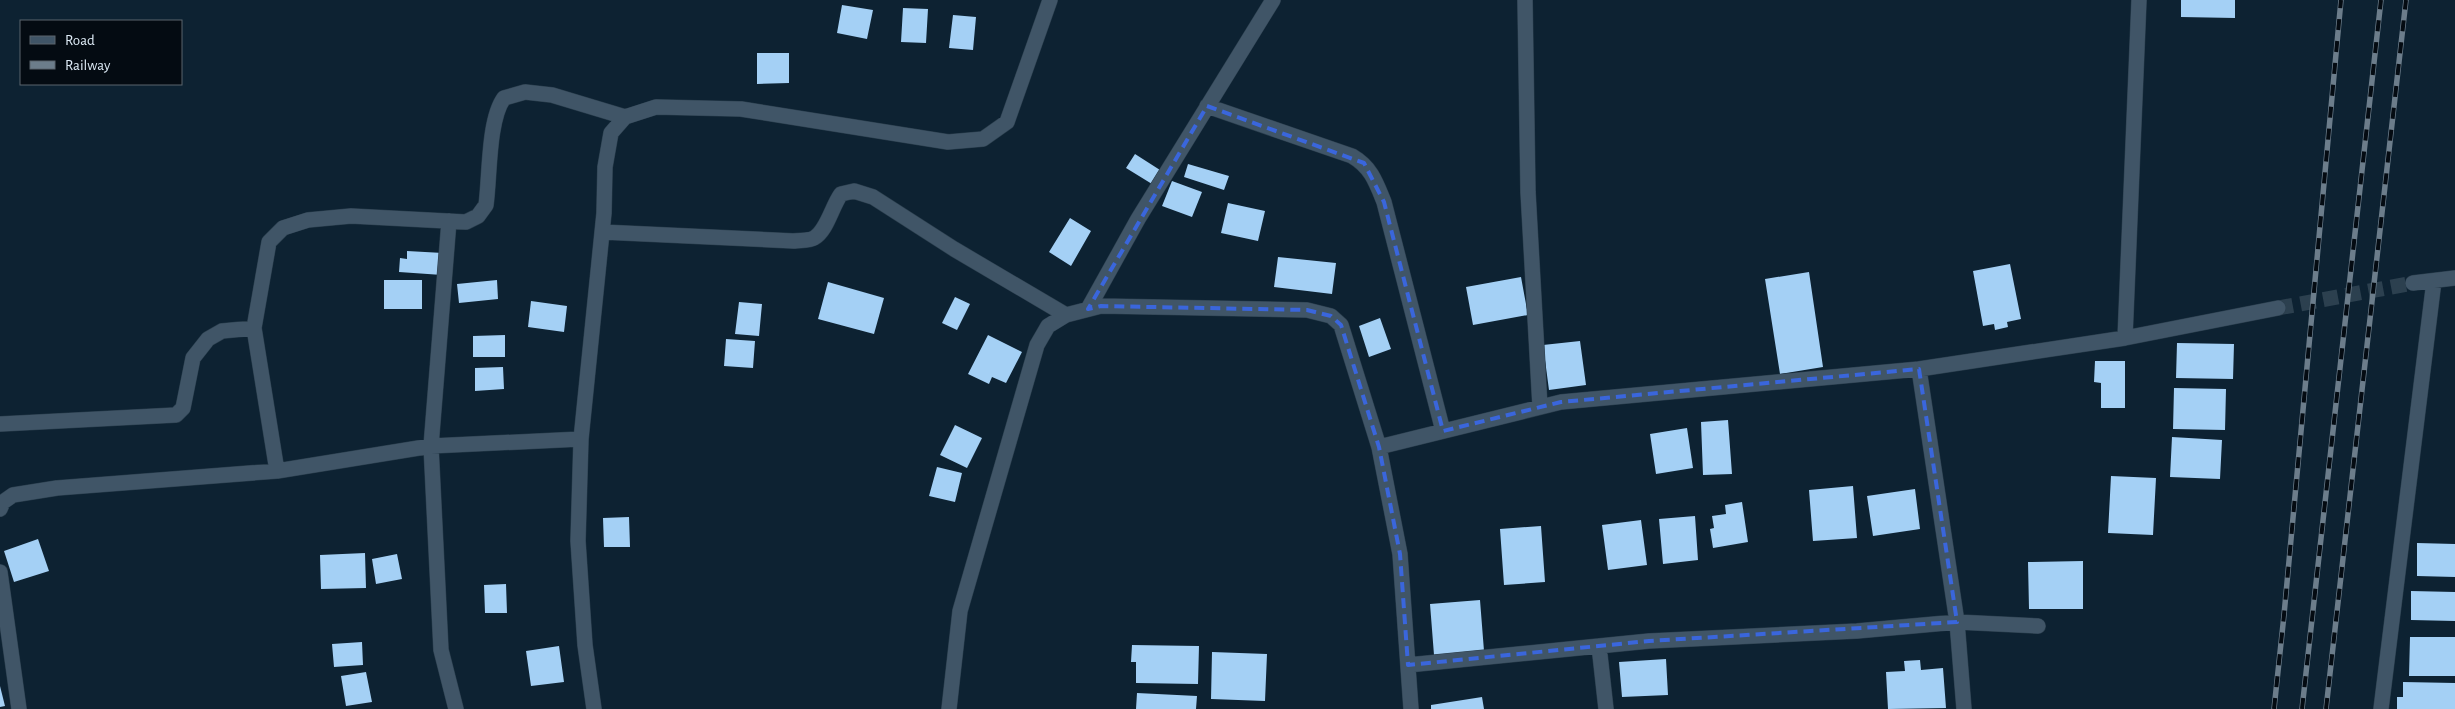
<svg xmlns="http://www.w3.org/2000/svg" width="2455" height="709" font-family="'Alegreya Sans',sans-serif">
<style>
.building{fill:#a4d0f5}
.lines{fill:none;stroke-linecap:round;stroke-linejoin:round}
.street-tunnel{stroke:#2c404f;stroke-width:15;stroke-dasharray:15 8;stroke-linecap:butt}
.street-casing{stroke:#2a3e4d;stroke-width:16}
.street{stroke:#405567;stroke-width:15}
.rail-casing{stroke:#6c7d8b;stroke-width:5.5}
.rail{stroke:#040b12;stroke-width:4;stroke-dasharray:11;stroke-linecap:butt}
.marked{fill:none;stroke:#3a66dc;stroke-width:4;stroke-dasharray:10 6;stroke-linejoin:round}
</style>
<rect width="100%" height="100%" fill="#0d2232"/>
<path class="building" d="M 2181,0 L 2235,0 L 2235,18 L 2181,17 Z
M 842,5 L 873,10 L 867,39 L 837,33 Z
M 903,8 L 928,9 L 926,43 L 901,42 Z
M 953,15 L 976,17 L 973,50 L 949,48 Z
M 757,53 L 789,53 L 789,83 L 757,84 Z
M 1135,154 L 1160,170 L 1152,184 L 1126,168 Z
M 1188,164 L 1229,176 L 1224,190 L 1184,177 Z
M 1172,181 L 1202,192 L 1192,217 L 1162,206 Z
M 1228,203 L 1265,211 L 1258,241 L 1221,233 Z
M 1070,218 L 1091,231 L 1071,266 L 1049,252 Z
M 407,251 L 443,253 L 442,275 L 399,272 L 400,258 L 407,259 Z
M 1278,257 L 1336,263 L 1332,294 L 1274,287 Z
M 2010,264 L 2021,319 L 2007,322 L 2008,327 L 1995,330 L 1994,324 L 1983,326 L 1973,271 Z
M 1809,272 L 1823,367 L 1780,374 L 1765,279 Z
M 1521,277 L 1528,315 L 1473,325 L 1466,287 Z
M 384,280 L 422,280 L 422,309 L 384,309 Z
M 497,280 L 498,299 L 459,303 L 457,284 Z
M 828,282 L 884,298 L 874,334 L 818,319 Z
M 955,297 L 970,304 L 957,330 L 942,323 Z
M 531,301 L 567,306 L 564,332 L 528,327 Z
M 739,302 L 762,304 L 759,336 L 735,334 Z
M 1380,318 L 1391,349 L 1369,357 L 1359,326 Z
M 505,335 L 505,357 L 473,357 L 473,336 Z
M 988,335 L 1022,352 L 1006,383 L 992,377 L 989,384 L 968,374 Z
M 726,339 L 755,341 L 753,368 L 724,366 Z
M 1580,341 L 1586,385 L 1549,390 L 1543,345 Z
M 2177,343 L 2234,344 L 2233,379 L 2176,378 Z
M 2095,361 L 2125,361 L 2125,408 L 2101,408 L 2101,383 L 2094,382 Z
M 503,367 L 504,389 L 475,391 L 475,368 Z
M 2174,388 L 2226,389 L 2225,430 L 2173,429 Z
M 1728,420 L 1732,474 L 1703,475 L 1701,422 Z
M 955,425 L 982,438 L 967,468 L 940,455 Z
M 1687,428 L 1693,468 L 1656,474 L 1650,434 Z
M 2172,437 L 2222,440 L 2220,479 L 2170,477 Z
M 937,467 L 962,473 L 955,502 L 929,496 Z
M 2111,476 L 2156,478 L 2153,535 L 2108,533 Z
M 1853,486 L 1857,538 L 1813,541 L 1809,490 Z
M 1915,489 L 1920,529 L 1873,536 L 1867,496 Z
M 1742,502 L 1748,542 L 1713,548 L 1710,529 L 1714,528 L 1712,516 L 1726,514 L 1725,505 Z
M 1695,516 L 1698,560 L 1663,564 L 1659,519 Z
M 629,517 L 630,547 L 604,547 L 603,518 Z
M 1641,520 L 1647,565 L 1608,570 L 1602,525 Z
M 1541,526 L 1545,582 L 1504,585 L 1500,529 Z
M 38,539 L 49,571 L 14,582 L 4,551 Z
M 2417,543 L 2455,544 L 2455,577 L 2417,576 Z
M 365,553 L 366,588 L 321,589 L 320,555 Z
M 397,554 L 402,579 L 376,584 L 372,559 Z
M 2083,561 L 2083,609 L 2029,609 L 2028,562 Z
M 506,584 L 507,613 L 485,613 L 484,585 Z
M 2411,591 L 2455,592 L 2455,621 L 2411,620 Z
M 1480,600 L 1484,651 L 1434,655 L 1430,604 Z
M 2410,637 L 2455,637 L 2455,676 L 2409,676 Z
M 362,642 L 363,665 L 334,667 L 332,644 Z
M 1132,645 L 1199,646 L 1198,684 L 1136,683 L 1136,662 L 1131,662 Z
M 559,646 L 564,682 L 531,686 L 526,651 Z
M 1212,652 L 1267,654 L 1265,701 L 1211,699 Z
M 1666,659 L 1668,695 L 1622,697 L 1619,662 Z
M 1920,660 L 1921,670 L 1943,668 L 1946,708 L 1888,709 L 1886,672 L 1905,671 L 1904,661 Z
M 366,672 L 372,702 L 346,706 L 341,676 Z
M 2403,682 L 2455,683 L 2455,709 L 2397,709 L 2397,697 L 2403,697 Z
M 0,686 L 5,706 L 0,707 Z
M 1137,693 L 1197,696 L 1196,709 L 1136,709 Z
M 1482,697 L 1484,709 L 1431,709 L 1431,705 Z"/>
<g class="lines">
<path class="street-tunnel" d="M 2278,308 L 2413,283"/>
<defs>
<path id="street" d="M 1525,0 L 1528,192 L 1540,407
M 1207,106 L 1352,156 C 1371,167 1376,182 1384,202 L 1443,431
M 449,221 L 431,446 L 441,650 L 456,709
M 602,232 L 794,241 C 800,240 809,241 814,238 C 827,231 832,206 841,194 L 854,191 L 873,197 L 954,249 L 1066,315
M 2413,283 L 2455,278
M 1088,309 L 1138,219 L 1273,0
M 2125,338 L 2139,0
M 1919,369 L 1957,622 L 1964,709
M 0,424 L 176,415 L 183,408 L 193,358 L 208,339 L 222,331 L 254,328
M 1379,447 L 1561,402 L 1919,369 L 2125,338 L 2278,308
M 277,471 L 254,328 L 269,242 L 283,228 L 308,220 L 351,216 L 466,222 L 478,216 L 486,205 C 490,176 488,120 504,98 L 525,92 L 552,95 L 625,117
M 0,509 L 3,502 L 13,495 L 57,488 L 277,471 L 431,446 L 581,439
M 0,572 L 19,709
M 1599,646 L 1606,709
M 1408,665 L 1649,641 L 1857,631 L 1957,622 L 2038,626
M 594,709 L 585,645 L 578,541 L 581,439 L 604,213 L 605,167 L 611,133 L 625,117 L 656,107 L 741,109 L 948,142 L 983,139 L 1007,122 L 1050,0
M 949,709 L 960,611 L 1037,345 L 1048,326 L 1066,315 L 1101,306 L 1307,310 L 1331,316 L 1341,325 L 1379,447 L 1400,554 L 1411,709
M 2381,709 L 2434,281"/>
</defs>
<use href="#street" class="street-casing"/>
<use href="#street" class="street"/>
<defs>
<path id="rail" d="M 2274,709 L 2284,615 L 2341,0
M 2302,709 L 2381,0
M 2326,709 L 2406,0"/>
</defs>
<use href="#rail" class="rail-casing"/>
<use href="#rail" class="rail"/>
</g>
<path class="marked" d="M 1207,106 L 1364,163 L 1384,202 L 1443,431 L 1561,402 L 1919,369 L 1957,622 L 1649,641 L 1408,665 L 1400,554 L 1379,447 L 1341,325 L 1331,316 L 1307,310 L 1101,306 L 1088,309 Z"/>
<rect x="20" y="20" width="162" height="65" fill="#040b12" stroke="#5b656d"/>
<rect x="30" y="36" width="25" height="8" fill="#405567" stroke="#5b656d"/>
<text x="65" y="45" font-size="15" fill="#deebf6">Road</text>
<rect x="30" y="61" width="25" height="8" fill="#6c7d8b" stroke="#5b656d"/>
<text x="65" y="70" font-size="15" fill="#deebf6">Railway</text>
</svg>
